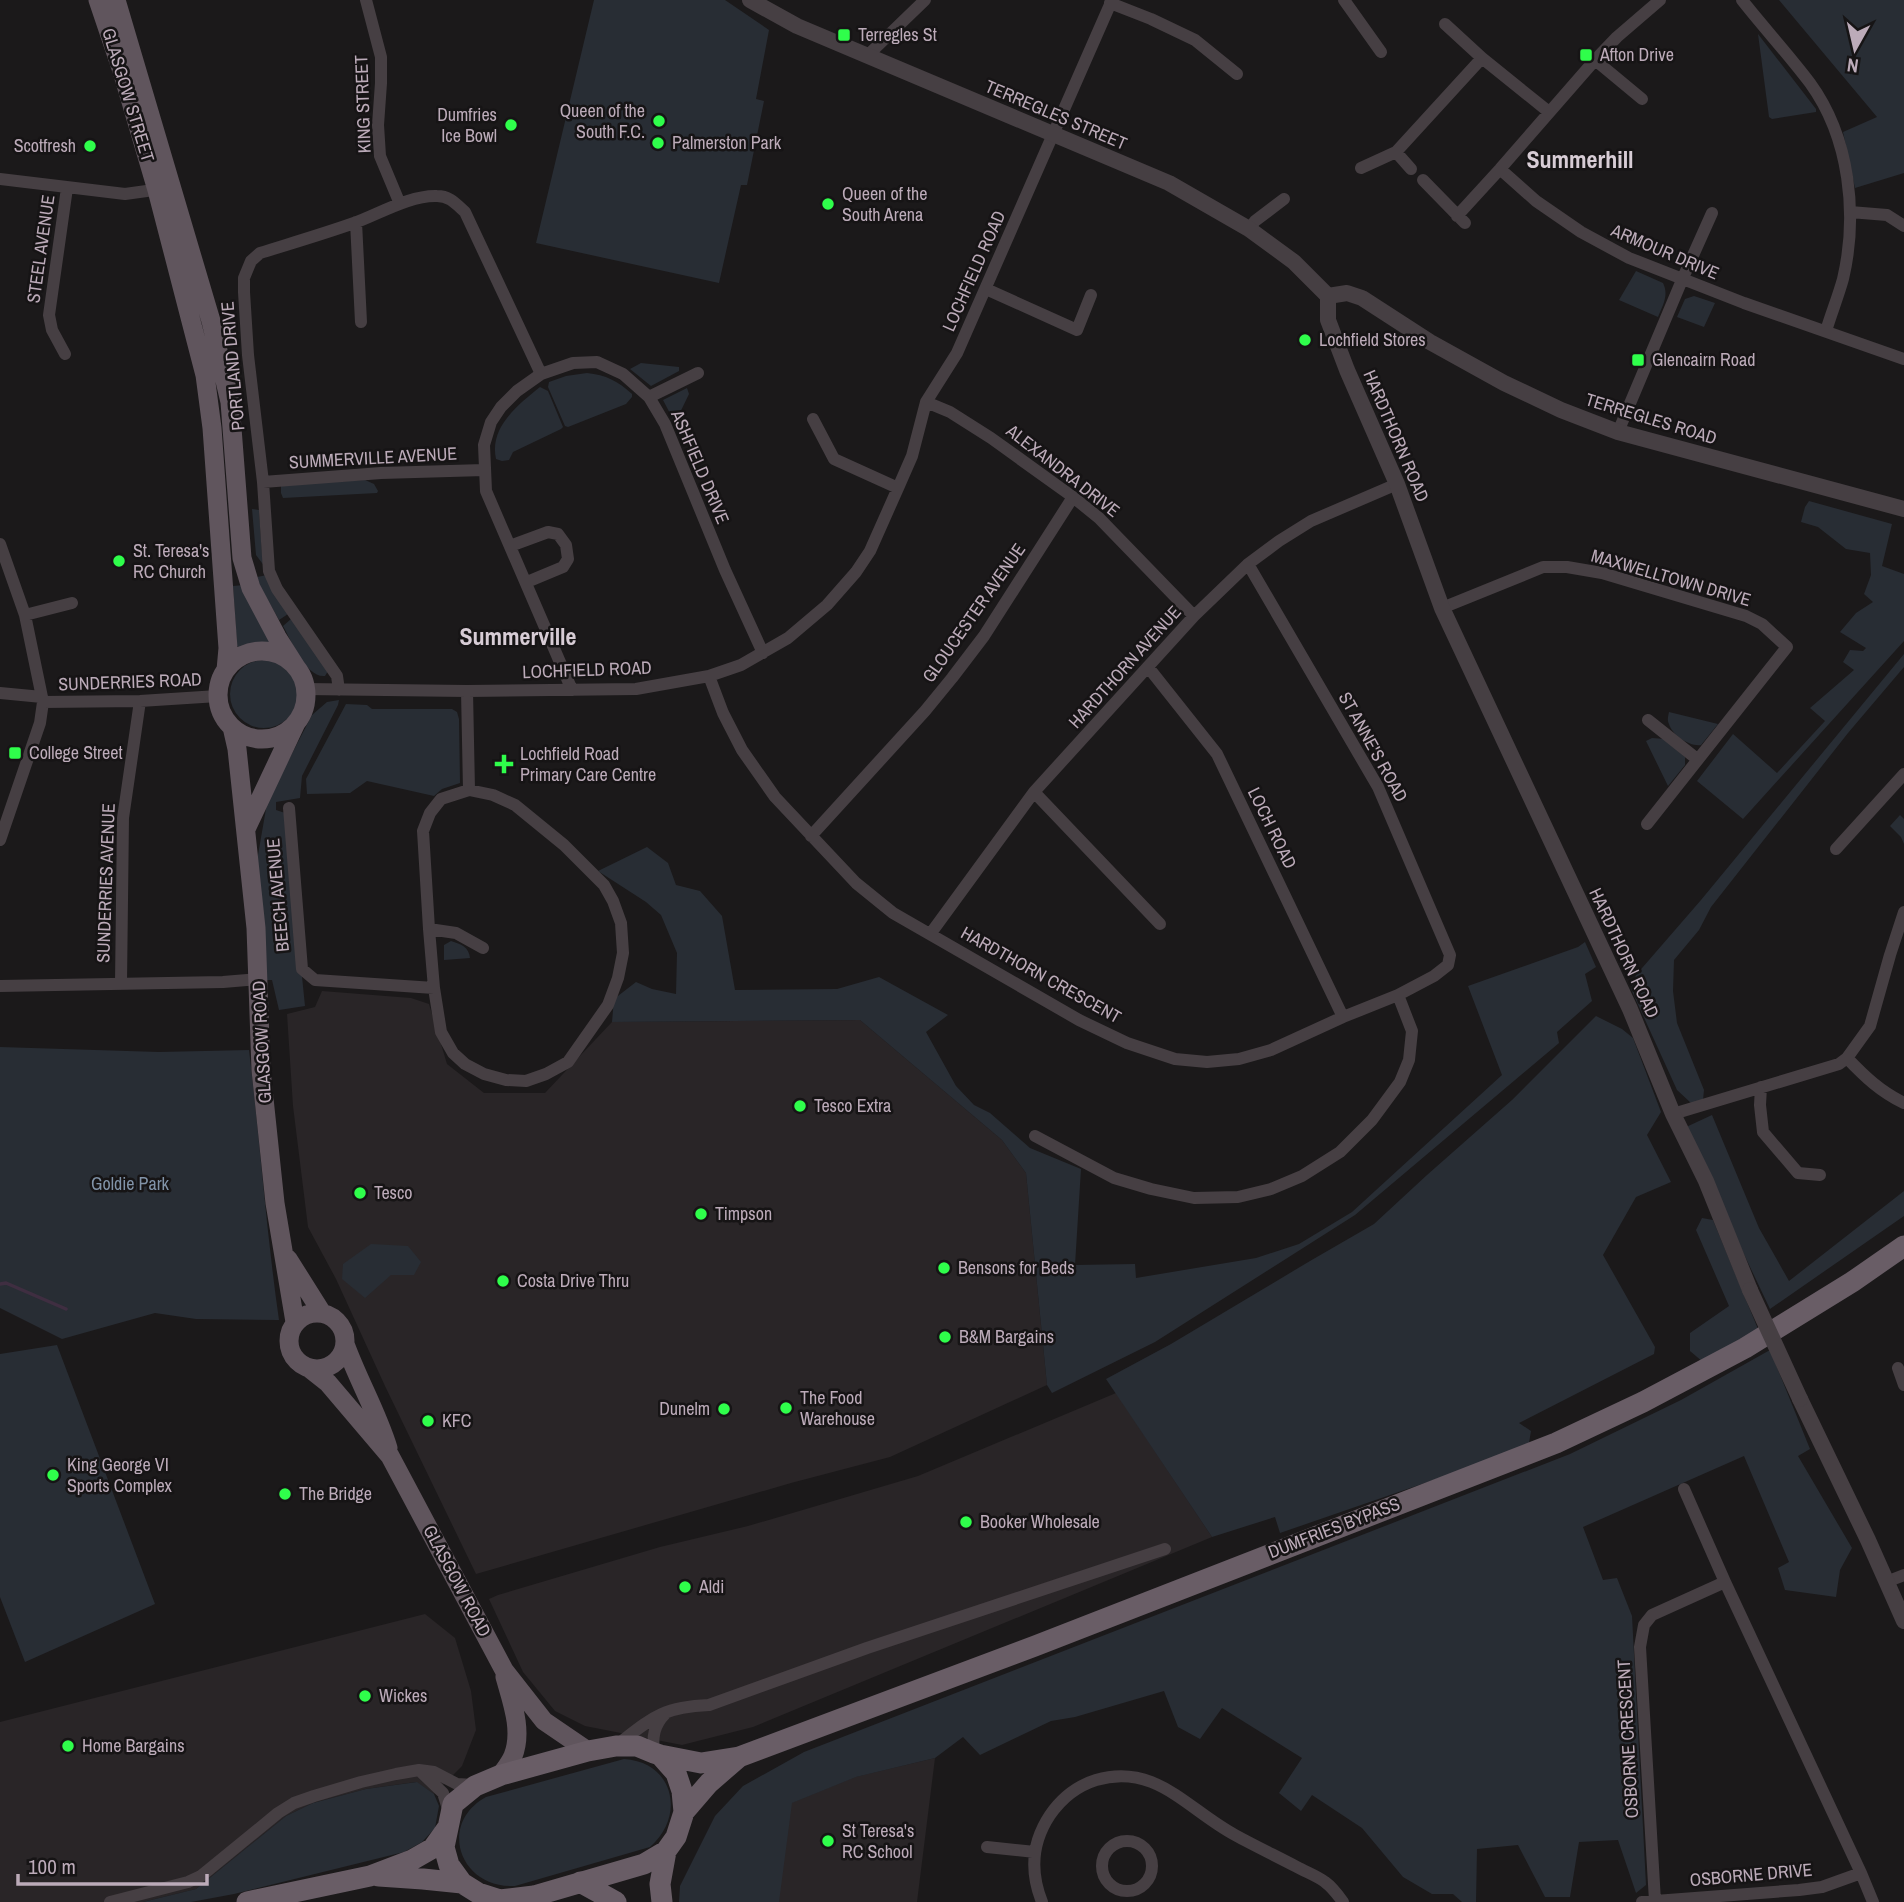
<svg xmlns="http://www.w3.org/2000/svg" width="1904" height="1902" font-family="'Archivo Narrow',sans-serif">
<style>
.built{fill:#292527}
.green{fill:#282d34}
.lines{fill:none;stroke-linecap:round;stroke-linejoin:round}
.stream{stroke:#3f2e41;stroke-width:3.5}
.minor{stroke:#463f43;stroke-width:12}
.tertiary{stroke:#463f43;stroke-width:16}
.primary{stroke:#60555d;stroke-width:19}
.trunk{stroke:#695d66;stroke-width:21}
.tertiary-bridge{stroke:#463f43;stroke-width:16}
.poi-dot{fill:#2ffe4b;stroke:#161415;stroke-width:2.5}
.labels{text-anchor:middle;stroke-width:5;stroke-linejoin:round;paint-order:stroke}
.poi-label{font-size:18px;fill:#bcabb9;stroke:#161415;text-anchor:start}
.street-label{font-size:18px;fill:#bcabb9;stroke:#161415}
.park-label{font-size:18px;fill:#8193a8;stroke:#161415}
.district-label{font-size:24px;font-weight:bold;fill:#d7ccd5;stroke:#161415}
</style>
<rect width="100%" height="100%" fill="#1b191a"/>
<path class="built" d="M 322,991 L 411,998 L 429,1004 L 447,1064 L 484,1093 L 545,1093 L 612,1022 L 860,1020 L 1002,1140 L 1026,1173 L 1047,1385 L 890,1457 L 791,1483 L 476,1574 L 385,1386 L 336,1279 L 308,1227 L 293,1106 L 287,1014 L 315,1007 Z
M 1116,1393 L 1212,1537 L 753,1727 L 682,1745 L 585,1726 L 555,1711 L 523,1672 L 489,1599 L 498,1595 L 660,1547 L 748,1526 L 918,1476 Z
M 425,1614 L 455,1638 L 471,1691 L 476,1730 L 462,1766 L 434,1794 L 416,1782 L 366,1789 L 313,1803 L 286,1816 L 196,1889 L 143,1902 L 0,1902 L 0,1722 Z
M 935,1758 L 917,1902 L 702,1902 L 781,1807 L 855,1777 Z"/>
<path class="green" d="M 594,0 L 725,0 L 769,30 L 756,99 L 764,101 L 747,185 L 741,185 L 719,283 L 536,243 Z
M 1779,0 L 1904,0 L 1904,173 L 1855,188 L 1843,132 L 1877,117 Z
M 1758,34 L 1816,109 L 1816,112 L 1772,119 L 1769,117 Z
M 1636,271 L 1663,283 C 1669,295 1663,305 1658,317 L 1619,300 Z
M 1694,296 L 1715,303 L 1704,327 L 1677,317 L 1685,299 Z
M 641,363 L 679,367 L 679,371 L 651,386 L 630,369 Z
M 587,373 C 606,375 618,381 632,394 L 632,397 L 626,404 L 568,427 L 565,426 L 548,387 L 549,382 L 566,376 Z
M 540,387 L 548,391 L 563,427 L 561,429 L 513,452 L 509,460 L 502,461 L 496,459 C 489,427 518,405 540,387 Z
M 687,388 L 689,394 L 675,423 L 663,400 Z
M 365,480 L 374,484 L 378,491 L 377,493 L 283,498 L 281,493 L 281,485 Z
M 1809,501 L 1892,524 L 1882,566 L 1904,574 L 1904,641 L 1743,819 L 1697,781 L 1733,734 L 1777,773 L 1825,721 L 1810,708 L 1854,670 L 1843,662 L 1850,650 L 1863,651 L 1866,648 L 1840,632 L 1856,613 L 1873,602 L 1864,594 L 1871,575 L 1870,553 L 1846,549 L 1818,527 L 1801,522 L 1805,507 Z
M 252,509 L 259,510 L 262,554 L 265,567 L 256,555 Z
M 267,575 L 288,614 L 279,620 L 261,588 L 257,577 Z
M 244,585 L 273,644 L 260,642 L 240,648 L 237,646 L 233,586 Z
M 291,619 L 328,671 L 325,676 C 306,678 291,640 283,626 Z
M 1904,654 L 1904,667 L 1848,733 L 1711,907 L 1699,930 L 1674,960 L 1673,991 L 1677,1023 L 1704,1090 L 1703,1100 L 1691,1103 L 1677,1090 L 1631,989 L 1636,975 L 1701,900 Z
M230 694a34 34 0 1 1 68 0a34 34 0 1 1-68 0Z
M 339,700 L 338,705 L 302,776 L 300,798 L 276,802 L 276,810 L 285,813 L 286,819 L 305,1006 L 279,1010 L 272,980 L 267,980 L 258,871 L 258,855 L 267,803 L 271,794 L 312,715 L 327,702 Z
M 346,704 L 367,705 L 372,709 L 452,709 L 457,712 L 459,719 L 460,783 L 442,789 L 434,796 L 367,781 L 350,793 L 307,794 L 306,779 Z
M 1669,712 L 1718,724 L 1701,745 C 1690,747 1672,735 1669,724 C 1667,720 1668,717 1669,712 Z
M 1652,738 L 1665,739 L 1685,757 L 1685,765 L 1668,786 L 1646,741 Z
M 1900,815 L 1904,819 L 1904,844 L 1901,837 L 1890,826 Z
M 647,847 L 668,863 L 676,885 L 700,891 L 722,916 L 735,990 L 837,989 L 879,977 L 948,1015 L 926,1032 L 956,1086 L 974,1105 L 990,1113 L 1030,1148 L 1081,1169 L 1075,1265 L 1135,1264 L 1136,1278 L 1256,1258 L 1299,1244 L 1352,1212 L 1502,1075 L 1468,986 L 1578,947 L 1585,942 L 1596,967 L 1585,974 L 1592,1001 L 1557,1032 L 1559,1043 L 1355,1215 L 1155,1342 L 1052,1393 L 1047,1385 L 1026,1173 L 1002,1140 L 860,1020 L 612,1022 L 614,999 L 636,982 L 652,989 L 676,994 L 677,953 L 661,915 L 646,902 L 598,871 Z
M 451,941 C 461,944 469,947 470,958 L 444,960 L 444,945 Z
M 1596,1016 L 1622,1029 L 1633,1038 L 1661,1112 L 1647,1135 L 1671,1182 L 1636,1197 L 1603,1255 L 1655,1347 L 1654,1354 L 1519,1423 L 1531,1431 L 1529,1443 L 1503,1456 L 1280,1533 L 1275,1517 L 1212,1537 L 1106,1379 L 1171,1344 L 1310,1261 L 1374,1224 L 1427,1175 L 1512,1100 Z
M 0,1047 L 159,1052 L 249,1050 C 260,1140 266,1230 279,1320 L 196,1319 L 155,1313 L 62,1339 L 0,1308 Z
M 1712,1115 L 1759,1228 L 1789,1281 L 1904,1191 L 1904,1216 L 1770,1309 L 1684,1128 Z
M 1702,1218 L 1713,1220 L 1758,1329 L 1703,1362 L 1690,1351 L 1690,1333 L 1729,1306 L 1696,1230 Z
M 371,1244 L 408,1246 L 421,1262 L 414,1275 L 391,1275 L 365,1298 L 342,1279 L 343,1264 Z
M 57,1345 L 155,1604 L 25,1662 L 0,1597 L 0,1354 Z
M 1770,1350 L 1810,1449 L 1798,1456 L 1852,1548 L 1840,1570 L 1836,1597 L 1785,1590 L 1778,1568 L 1789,1562 L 1744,1456 L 1583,1527 L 1603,1580 L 1617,1578 L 1632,1616 L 1646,1885 L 1636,1893 L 1618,1840 L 1579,1842 L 1570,1897 L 1545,1897 L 1518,1845 L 1477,1849 L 1476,1902 L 1462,1902 L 1453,1894 L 1432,1894 L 1403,1877 L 1362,1828 L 1312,1795 L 1301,1811 L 1279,1793 L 1302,1758 L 1222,1708 L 1200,1739 L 1178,1727 L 1164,1691 L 1075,1717 L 1051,1721 L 980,1755 L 963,1737 L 935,1758 L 856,1777 L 792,1803 L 779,1902 L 679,1902 L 680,1886 L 715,1816 L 743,1786 L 804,1752 L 1570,1454 L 1681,1400 Z
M 624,1759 C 674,1762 686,1816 650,1847 L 515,1886 C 460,1889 437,1824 486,1797 Z
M 417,1782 L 434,1794 L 439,1806 L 435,1828 L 422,1842 L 404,1852 L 234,1894 L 191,1902 L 143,1902 L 196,1889 L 286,1816 L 313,1803 L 366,1789 Z"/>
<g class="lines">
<path class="stream" d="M 0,1284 L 6,1283 L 66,1309"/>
<path class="minor" d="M 366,0 L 381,57 L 381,83 L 378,125 L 380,156 L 400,204
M 1344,0 L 1381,52
M 1742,0 C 1764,28 1789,55 1810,83 C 1850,138 1858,215 1843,279 C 1838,297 1831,314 1826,331
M 1110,3 L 1151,19 L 1195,40 L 1237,74
M 1445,24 L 1482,58 L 1549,112
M 867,56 L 925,0
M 1595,60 L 1642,99
M 1361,168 L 1396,152
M 1411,169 L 1396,152 L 1482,58
M 1500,169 L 1536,201 L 1581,232 L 1629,258 L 1744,303 L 1904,359
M 0,179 L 125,194 L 161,189
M 1423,180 L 1465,223
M 1850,212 L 1887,215 L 1904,226
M 1457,216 L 1500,169 L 1595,60 L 1617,37 L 1660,0
M 356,222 L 361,322
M 1249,229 L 1255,221 L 1284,199
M 986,289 L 1077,330 L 1091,295
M 65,354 L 52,330 L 49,315 L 67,188
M 649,397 L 698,373
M 926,402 L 950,412 L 991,438 L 1073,497 L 1099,518 L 1194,616
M 813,419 L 834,459 L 898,488
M 1618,432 L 1682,280 L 1712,213
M 263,482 L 381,473 L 484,470
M 0,544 L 25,615 L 43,702 L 40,723 L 0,840
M 510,546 L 548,532 L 558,534 L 566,545 L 568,559 L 563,567 L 527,582
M 1442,608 L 1543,567 L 1567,567 L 1602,573 L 1746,616 L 1762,624 L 1787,647 L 1647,824
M 25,615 L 72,603
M 1148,667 L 1217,754 L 1343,1017
M 709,676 L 723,713 L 742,750 L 775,797 L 856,883 L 893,913 L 1079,1020 L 1127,1043 L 1175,1059 L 1207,1062 L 1239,1059 L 1271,1050 L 1343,1017 L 1398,995 L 1434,976 L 1448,965 L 1450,955 L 1378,787 L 1248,564
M 305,689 L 467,691 L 636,689 L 709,676 L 741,665 L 788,638 L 827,605 L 856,572 L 870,551 L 898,488 L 912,456 L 926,402 L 957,353 L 1112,0
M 339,690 L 337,676 L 277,589 L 269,571 L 263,482 L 248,355 L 244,292 L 244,278 L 251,261 L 260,253 C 292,243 323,234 354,223 C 379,214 410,195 437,196 C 450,196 456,204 465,212 L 541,374
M 572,690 L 486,491 L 484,445 L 491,422 L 501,407 L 517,391 L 541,374 L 573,363 L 597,362 L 623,374 L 649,397 L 665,424 L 725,570 L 763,653
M 467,691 L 469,790 L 441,799 L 430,813 L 423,831 L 429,929 L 434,988 L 441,1032 L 453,1053 L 465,1064 L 484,1074 L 506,1080 L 526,1081 L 546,1074 L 568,1062 L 608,1005 L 618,978 L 623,953 L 621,923 L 613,901 L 604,885 L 564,845 L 515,805 L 493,795 L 469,790
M 0,693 L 42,697
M 43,702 L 140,701 L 218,696
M 1648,720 L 1697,759
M 1034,792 L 1160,924
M 289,808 L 302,969 L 315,980 L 434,988
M 811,836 L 925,711 L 952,678 L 984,636 L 1073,497
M 1836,849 L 1904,774
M 429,929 L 456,933 L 483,948
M 931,933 L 1034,792 L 1194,616 L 1248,564 L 1279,541 L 1311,521 L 1397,484
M 121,983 L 123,818 L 140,701
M 0,986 L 223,982 L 258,979
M 1847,1058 C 1865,1077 1881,1092 1904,1103
M 1761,1087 L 1760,1105 L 1763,1132 L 1798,1173 L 1820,1175
M 1673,1114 L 1839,1064 L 1847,1058 L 1870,1026 L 1890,955 L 1904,912
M 1035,1136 L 1114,1178 L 1151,1189 L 1194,1198 L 1238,1197 L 1271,1189 L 1302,1176 L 1340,1152 L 1372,1120 L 1400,1082 L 1409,1060 L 1412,1031 L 1398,995
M 1898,1368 L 1904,1385
M 1684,1489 L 1725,1582 L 1861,1873 L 1873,1902
M 1886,1582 L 1904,1575
M 618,1744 C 653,1717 663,1707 709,1705 L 867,1648 L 1165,1549
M 654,1753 C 652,1737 654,1725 665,1714
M 419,1770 L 443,1793 L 449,1812
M1102 1866a25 25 0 1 1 50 0a25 25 0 1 1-50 0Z
M 987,1847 L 1035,1852
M 1655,1901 L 1640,1647 L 1644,1625 L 1652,1615 L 1725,1582
M 110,1902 L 188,1882 L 201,1876 L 278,1813 L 294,1803 L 314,1796 L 361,1782 L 396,1774 L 419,1770 L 434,1772 L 457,1784 L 474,1785
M 1042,1902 C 1030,1872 1032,1842 1050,1815 C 1061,1799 1077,1786 1096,1780 C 1155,1762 1188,1810 1235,1835 C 1255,1846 1276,1856 1297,1867 C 1306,1872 1317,1876 1325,1882 C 1332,1887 1338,1895 1343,1902
M 1642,1902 L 1799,1890 L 1822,1887 L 1861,1873"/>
<path class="tertiary" d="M 750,0 L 797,26 L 1169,183 L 1249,229 L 1294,262 L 1328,296
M 1328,296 L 1328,320 L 1347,370 L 1397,484 L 1442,608 L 1630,1009 L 1673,1114 L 1706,1181 L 1750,1290
M 1328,296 L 1347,293 L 1362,298 L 1430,342 L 1504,383 L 1561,410 L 1618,432 L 1904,509
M 1800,1399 L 1868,1540 L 1904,1621"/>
<path class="primary" d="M 98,0 L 122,71 L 157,190 L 205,375 L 212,428 L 228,648 L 226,670
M 116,0 L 211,321 L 230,402 L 242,558 L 251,588 L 277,637 L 296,667
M218 695a44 44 0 1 1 88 0a44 44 0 1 1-88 0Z
M 232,727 L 237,749 L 256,928 L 261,1070 L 275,1203 L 295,1322
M 246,829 L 296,723
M 288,1259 L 322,1313
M289 1341a28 28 0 1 1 56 0a28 28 0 1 1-56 0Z
M 345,1344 C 358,1380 377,1412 388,1448
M 309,1368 L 328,1383 L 390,1456 L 504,1670 L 544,1721 L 588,1751
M 501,1775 C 505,1769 510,1763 513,1756 C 523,1731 512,1702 505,1677"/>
<path class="trunk" d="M 616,1746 L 637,1746 L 654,1753 L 660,1755 L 676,1773 L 682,1791 L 684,1812 L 676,1837 L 666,1851 L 644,1864 L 534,1896 L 500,1900 L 478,1893 L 462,1883 L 449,1865 L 444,1847 L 453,1804 L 475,1786 L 501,1775 L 588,1751 Z
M 660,1755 L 701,1763 L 739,1757 L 1035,1646 L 1556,1443 L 1643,1402 L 1745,1348 L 1852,1282 L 1904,1246
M 684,1812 L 709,1783 L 739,1757
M 379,1876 L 423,1879 L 462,1883
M 580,1882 L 616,1902
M 247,1902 L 370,1876 L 412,1860 L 433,1848 L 448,1827
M 662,1902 L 660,1884 L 666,1851"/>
<path class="tertiary-bridge" d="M 1750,1290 L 1800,1399"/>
</g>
<g class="poi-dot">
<rect x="837" y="28" width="14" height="14" rx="3.5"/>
<rect x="1579" y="48" width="14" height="14" rx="3.5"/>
<circle cx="659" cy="121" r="7"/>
<circle cx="511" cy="125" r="7"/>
<circle cx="658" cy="143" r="7"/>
<circle cx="90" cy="146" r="7"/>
<circle cx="828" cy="204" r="7"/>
<circle cx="1305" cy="340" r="7"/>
<rect x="1631" y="353" width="14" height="14" rx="3.5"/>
<circle cx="119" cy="561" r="7"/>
<rect x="8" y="746" width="14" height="14" rx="3.5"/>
<path d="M500.5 753.5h7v7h7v7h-7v7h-7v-7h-7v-7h7z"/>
<circle cx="800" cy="1106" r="7"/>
<circle cx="360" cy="1193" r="7"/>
<circle cx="701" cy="1214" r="7"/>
<circle cx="944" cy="1268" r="7"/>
<circle cx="503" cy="1281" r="7"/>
<circle cx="945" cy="1337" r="7"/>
<circle cx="786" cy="1408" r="7"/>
<circle cx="724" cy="1409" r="7"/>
<circle cx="428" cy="1421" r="7"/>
<circle cx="53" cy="1475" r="7"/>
<circle cx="285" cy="1494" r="7"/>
<circle cx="966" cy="1522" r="7"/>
<circle cx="685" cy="1587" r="7"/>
<circle cx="365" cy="1696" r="7"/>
<circle cx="68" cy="1746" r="7"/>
<circle cx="828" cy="1841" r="7"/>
</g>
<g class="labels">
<g class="poi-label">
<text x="858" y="41">Terregles St</text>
<text x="1600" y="61">Afton Drive</text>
<text x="645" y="117" text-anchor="end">Queen of the<tspan x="645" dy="21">South F.C.</tspan></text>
<text x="497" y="121" text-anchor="end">Dumfries<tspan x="497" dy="21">Ice Bowl</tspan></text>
<text x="672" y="149">Palmerston Park</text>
<text x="76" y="152" text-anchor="end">Scotfresh</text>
<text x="842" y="200">Queen of the<tspan x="842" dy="21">South Arena</tspan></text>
<text x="1319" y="346">Lochfield Stores</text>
<text x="1652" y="366">Glencairn Road</text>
<text x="133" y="557">St. Teresa's<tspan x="133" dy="21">RC Church</tspan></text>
<text x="29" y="759">College Street</text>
<text x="520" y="760">Lochfield Road<tspan x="520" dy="21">Primary Care Centre</tspan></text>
<text x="814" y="1112">Tesco Extra</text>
<text x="374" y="1199">Tesco</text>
<text x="715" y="1220">Timpson</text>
<text x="958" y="1274">Bensons for Beds</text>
<text x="517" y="1287">Costa Drive Thru</text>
<text x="959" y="1343">B&amp;M Bargains</text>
<text x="800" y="1404">The Food<tspan x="800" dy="21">Warehouse</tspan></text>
<text x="710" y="1415" text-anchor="end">Dunelm</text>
<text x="442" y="1427">KFC</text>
<text x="67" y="1471">King George VI<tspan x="67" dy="21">Sports Complex</tspan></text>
<text x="299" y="1500">The Bridge</text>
<text x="980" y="1528">Booker Wholesale</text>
<text x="699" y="1593">Aldi</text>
<text x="379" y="1702">Wickes</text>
<text x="82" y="1752">Home Bargains</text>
<text x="842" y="1837">St Teresa's<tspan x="842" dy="21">RC School</tspan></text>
</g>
<g class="street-label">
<text transform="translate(128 95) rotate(73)" y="6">GLASGOW STREET</text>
<text transform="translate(363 104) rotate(-92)" y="6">KING STREET</text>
<text transform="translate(1056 115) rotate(23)" y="6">TERREGLES STREET</text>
<text transform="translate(41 249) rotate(-82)" y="6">STEEL AVENUE</text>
<text transform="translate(1665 252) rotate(23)" y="6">ARMOUR DRIVE</text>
<text transform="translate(974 271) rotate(-66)" y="6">LOCHFIELD ROAD</text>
<text transform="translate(233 366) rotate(-95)" y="6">PORTLAND DRIVE</text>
<text transform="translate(1651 419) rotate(17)" y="6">TERREGLES ROAD</text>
<text transform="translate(1396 436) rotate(67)" y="6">HARDTHORN ROAD</text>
<text transform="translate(373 458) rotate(-3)" y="6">SUMMERVILLE AVENUE</text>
<text transform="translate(700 467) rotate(67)" y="6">ASHFIELD DRIVE</text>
<text transform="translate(1063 471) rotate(38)" y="6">ALEXANDRA DRIVE</text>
<text transform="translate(1671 578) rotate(16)" y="6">MAXWELLTOWN DRIVE</text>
<text transform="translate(974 613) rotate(-55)" y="6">GLOUCESTER AVENUE</text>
<text transform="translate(1125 667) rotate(-48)" y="6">HARDTHORN AVENUE</text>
<text transform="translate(587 670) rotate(-2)" y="6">LOCHFIELD ROAD</text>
<text transform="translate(130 682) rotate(-2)" y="6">SUNDERRIES ROAD</text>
<text transform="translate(1373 747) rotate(61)" y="6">ST ANNE'S ROAD</text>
<text transform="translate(1272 828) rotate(64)" y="6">LOCH ROAD</text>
<text transform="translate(106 883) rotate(-88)" y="6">SUNDERRIES AVENUE</text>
<text transform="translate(278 895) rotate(-95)" y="6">BEECH AVENUE</text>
<text transform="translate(1624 953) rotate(65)" y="6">HARDTHORN ROAD</text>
<text transform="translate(1041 975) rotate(29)" y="6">HARDTHORN CRESCENT</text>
<text transform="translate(262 1042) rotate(-93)" y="6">GLASGOW ROAD</text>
<text transform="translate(1334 1528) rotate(-21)" y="6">DUMFRIES BYPASS</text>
<text transform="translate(457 1581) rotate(62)" y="6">GLASGOW ROAD</text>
<text transform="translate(1628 1739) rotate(-93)" y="6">OSBORNE CRESCENT</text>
<text transform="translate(1751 1875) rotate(-5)" y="6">OSBORNE DRIVE</text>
</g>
<g class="park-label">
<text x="130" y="1190">Goldie Park</text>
</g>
<g class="district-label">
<text x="1580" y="168">Summerhill</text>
<text x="518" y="645">Summerville</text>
</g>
</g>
<g transform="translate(1855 49) rotate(188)" stroke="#161415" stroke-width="5" paint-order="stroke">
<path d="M0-5L12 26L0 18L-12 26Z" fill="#bcabb9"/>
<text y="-10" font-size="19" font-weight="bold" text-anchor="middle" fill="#bcabb9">N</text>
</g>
<path d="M18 1874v10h189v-10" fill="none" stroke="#bcabb9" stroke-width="3.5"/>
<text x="28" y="1874" font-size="21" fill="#bcabb9" stroke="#161415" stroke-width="5" paint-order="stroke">100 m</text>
</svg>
